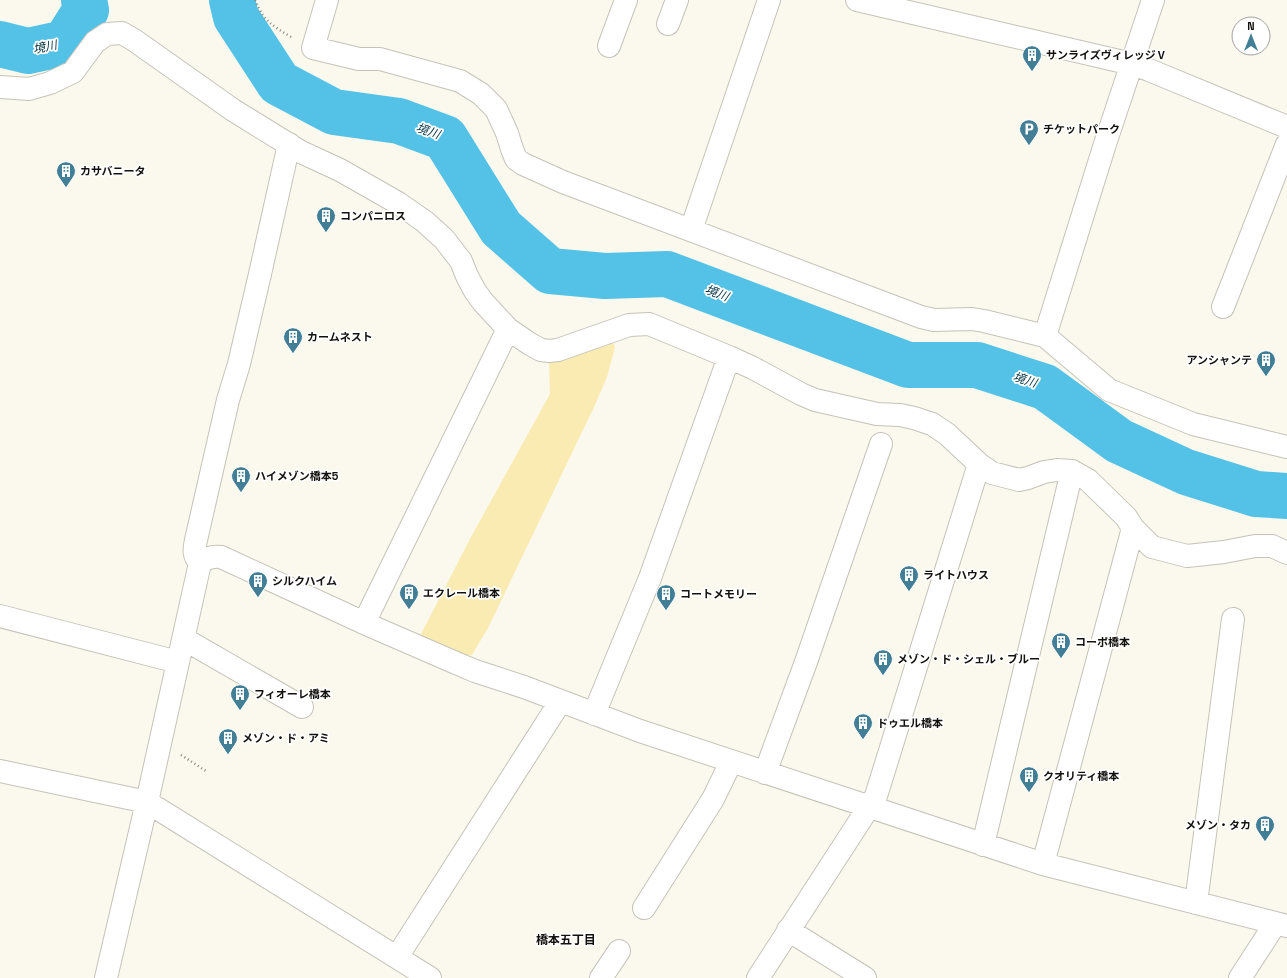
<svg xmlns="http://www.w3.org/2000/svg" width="1287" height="978" font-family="'Space Grotesk','Noto Sans JP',sans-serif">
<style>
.green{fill:#f9ebb2}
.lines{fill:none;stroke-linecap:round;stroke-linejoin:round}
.river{stroke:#54c1e7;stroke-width:46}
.minor-casing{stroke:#c5c3b8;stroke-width:24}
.path{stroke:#88867e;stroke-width:2.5;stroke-dasharray:1 3;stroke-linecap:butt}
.minor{stroke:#fff;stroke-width:22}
.labels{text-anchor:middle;stroke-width:3.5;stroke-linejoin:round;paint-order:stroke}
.poi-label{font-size:11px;font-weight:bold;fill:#12110d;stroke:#fff;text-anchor:start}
.water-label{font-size:12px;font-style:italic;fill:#003342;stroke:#fff}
.neighbourhood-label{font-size:12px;font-weight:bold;fill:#12110d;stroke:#fff}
</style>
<rect width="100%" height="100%" fill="#fbf9ed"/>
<path class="green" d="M 611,338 L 615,347 L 607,377 L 594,407 L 488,628 L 472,655 L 462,656 L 419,638 L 471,537 L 550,394 L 549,362 Z"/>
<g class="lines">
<path class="river" d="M 232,0 L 236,17 L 279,83 L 334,112 L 399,121 L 445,138 L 501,228 L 550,271 L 605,276 L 667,274 L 908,365 L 977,365 L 1045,387 L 1119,441 L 1186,472 L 1256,494 L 1287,496
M 0,44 L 28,51 L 65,43 L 86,10 L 84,0"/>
<defs>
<path id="minor" d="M 327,0 L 313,48 L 359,59 L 380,59 L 460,81 L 481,94 L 496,109 L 507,133 L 512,149 L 516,159 L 523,164 L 563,182 L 921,317 L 934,320 L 972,319 L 984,321 L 1045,336 L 1109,390 L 1193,424 L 1287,447
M 857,0 L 1132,64 L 1149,70 L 1287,127
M 668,24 L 677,0
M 609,46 L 626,0
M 0,87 L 29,89 L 50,83 L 73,72 L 95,42 L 107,34 L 122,33 L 134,40 L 233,110 L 301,152 L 340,170 L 398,203 L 424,221 L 444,239 L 461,261 L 467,276 L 475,291 L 483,302 L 508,329 L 530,344 L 541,350 L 549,351 L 558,350 L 629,325 L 649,324 L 729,357 L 753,368 L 801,394 L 815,400 L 877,414 L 900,415 L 914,418 L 932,424 L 947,434 L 979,464 L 992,473 L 1019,480 L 1028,478 L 1044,472 L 1057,470 L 1072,471 L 1088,480 L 1126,517 L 1133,528 L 1152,547 L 1187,556 L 1224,552 L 1255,546 L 1272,546 L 1287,553
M 691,230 L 769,0
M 1223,307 L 1287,144
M 1045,336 L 1105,144 L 1153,0
M 200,563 C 207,558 212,556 221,557 L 373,627 L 456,663 L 475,671 L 524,687 L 640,731 L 1043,864 L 1287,926
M 0,616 L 178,662
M 364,623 L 508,329
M 184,639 L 302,707
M 594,714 L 650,578 L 729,357
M 0,771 L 147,802 L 430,978
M 765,773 L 806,662 L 881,444
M 983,845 L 1072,471
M 1043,864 L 1133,528
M 1196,903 L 1233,619
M 644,908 L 713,799 L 731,762
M 788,930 L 865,978
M 397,957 L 560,702
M 106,978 L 147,802 L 200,563 C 193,555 194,550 196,540 L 228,400 L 239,364 L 260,274 L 289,144
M 601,978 L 619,951
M 758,978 L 876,796 L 979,464
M 1240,978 L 1275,924"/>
</defs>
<use href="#minor" class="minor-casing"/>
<path class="path" d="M 255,0 C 264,22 272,25 291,37
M 181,755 L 206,771"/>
<use href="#minor" class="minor"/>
</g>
<defs>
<symbol id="building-pin" viewBox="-11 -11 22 30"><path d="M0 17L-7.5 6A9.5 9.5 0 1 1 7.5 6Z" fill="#427f96" stroke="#fff"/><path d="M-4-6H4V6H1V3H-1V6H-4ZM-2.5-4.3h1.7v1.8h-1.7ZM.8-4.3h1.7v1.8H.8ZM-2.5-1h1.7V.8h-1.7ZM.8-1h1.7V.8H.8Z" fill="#fff"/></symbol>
<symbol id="parking-pin" viewBox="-11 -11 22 30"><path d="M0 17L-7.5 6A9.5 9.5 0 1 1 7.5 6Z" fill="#427f96" stroke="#fff"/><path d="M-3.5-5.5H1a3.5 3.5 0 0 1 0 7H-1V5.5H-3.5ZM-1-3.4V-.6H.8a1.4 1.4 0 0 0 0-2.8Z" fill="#fff"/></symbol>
</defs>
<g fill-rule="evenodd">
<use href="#building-pin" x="1021" y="44" width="22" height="30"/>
<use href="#parking-pin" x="1018" y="118" width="22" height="30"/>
<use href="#building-pin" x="55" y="160" width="22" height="30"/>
<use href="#building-pin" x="315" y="205" width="22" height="30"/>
<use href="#building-pin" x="282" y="326" width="22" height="30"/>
<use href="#building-pin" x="1255" y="349" width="22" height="30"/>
<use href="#building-pin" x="230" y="465" width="22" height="30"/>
<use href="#building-pin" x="898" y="564" width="22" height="30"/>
<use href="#building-pin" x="247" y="570" width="22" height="30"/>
<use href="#building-pin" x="398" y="582" width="22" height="30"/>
<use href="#building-pin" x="655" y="583" width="22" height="30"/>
<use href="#building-pin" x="1050" y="631" width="22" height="30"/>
<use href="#building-pin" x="872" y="648" width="22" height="30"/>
<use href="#building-pin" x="229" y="683" width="22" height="30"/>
<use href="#building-pin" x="852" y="712" width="22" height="30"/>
<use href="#building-pin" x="217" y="727" width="22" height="30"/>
<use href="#building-pin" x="1018" y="765" width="22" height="30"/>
<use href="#building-pin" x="1254" y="814" width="22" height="30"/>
</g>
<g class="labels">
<g class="poi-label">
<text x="1046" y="59">サンライズヴィレッジⅤ</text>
<text x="1043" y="133">チケットパーク</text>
<text x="80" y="175">カサバニータ</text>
<text x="340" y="220">コンパニロス</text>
<text x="307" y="341">カームネスト</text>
<text x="1252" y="364" text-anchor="end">アンシャンテ</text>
<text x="255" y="480">ハイメゾン橋本5</text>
<text x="923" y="579">ライトハウス</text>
<text x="272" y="585">シルクハイム</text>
<text x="423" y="597">エクレール橋本</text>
<text x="680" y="598">コートメモリー</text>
<text x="1075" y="646">コーポ橋本</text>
<text x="897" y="663">メゾン・ド・シェル・ブルー</text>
<text x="254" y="698">フィオーレ橋本</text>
<text x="877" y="727">ドゥエル橋本</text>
<text x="242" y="742">メゾン・ド・アミ</text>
<text x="1043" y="780">クオリティ橋本</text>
<text x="1251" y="829" text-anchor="end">メゾン・タカ</text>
</g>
<g class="water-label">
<text transform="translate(45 47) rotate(-11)" y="4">境川</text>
<text transform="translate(428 131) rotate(20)" y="4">境川</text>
<text transform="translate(717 293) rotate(21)" y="4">境川</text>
<text transform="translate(1025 380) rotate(18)" y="4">境川</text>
</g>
<g class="neighbourhood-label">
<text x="566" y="944">橋本五丁目</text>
</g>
</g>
<g transform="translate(1251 36)"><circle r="19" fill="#ffffff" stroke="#a0a09e"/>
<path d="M0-3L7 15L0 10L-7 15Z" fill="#427f96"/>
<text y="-6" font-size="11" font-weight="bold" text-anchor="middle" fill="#12110d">N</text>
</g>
</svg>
